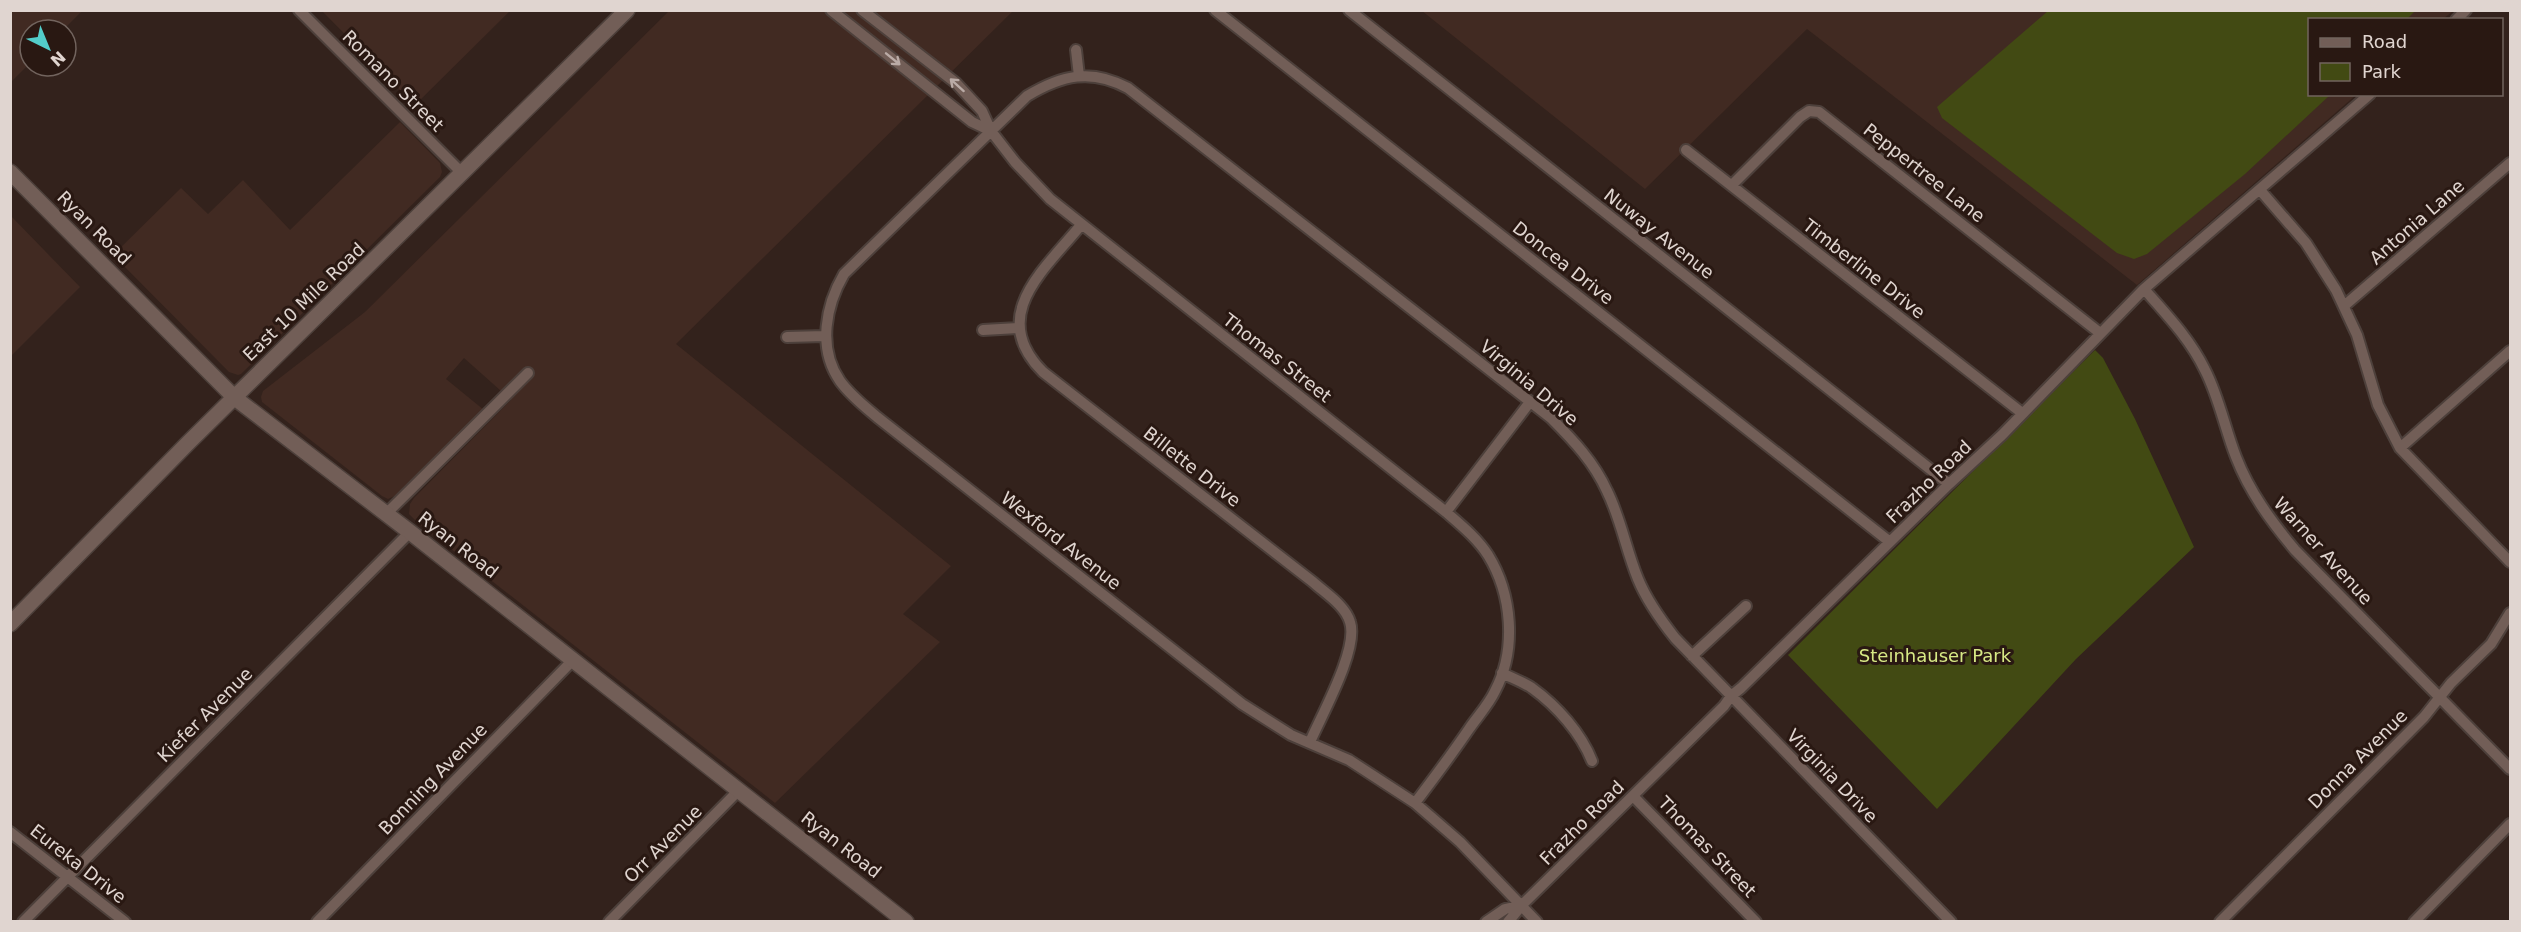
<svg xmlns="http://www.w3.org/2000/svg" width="2521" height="932" font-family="'DejaVu Sans',sans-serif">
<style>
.built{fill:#412a22}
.green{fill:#424a13}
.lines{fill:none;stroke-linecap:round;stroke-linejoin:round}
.street-casing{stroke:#4d403b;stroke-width:14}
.secondary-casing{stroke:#4d403b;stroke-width:18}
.street{stroke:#725e57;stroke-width:10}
.secondary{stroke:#725e57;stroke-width:15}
.oneway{stroke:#baaba6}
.labels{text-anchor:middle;stroke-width:6;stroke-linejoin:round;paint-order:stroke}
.street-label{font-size:18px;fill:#e0d5d0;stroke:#291812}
.park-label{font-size:18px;fill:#d7e885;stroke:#291812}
</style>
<rect width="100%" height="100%" fill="#33221c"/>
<path class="built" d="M 11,10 L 82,10 L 82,11 L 63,30 L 30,30 L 30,63 L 11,82 Z
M 322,11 L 510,11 L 415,105 Z
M 669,11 L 1013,11 L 676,344 L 951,566 L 903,614 L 940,642 L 775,803 L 418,523 L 409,514 L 410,504 L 414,498 L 511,400 L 464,358 L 446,379 L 484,410 L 399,494 L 388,499 L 382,496 L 262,402 L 261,397 L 263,391 L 365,312 Z
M 1422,11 L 2453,11 L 2443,19 L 2310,20 L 2310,94 L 2356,95 L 2137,285 L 1807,29 L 1645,189 Z
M 400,122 L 440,163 L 442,172 L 440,177 L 241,374 L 238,375 L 229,372 L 113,255 L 181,188 L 208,214 L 243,180 L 290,230 Z
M 11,216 L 80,287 L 11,356 Z"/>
<path class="green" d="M 2048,11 L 2048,10 L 2415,11 L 2407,19 L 2310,20 L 2310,94 L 2330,95 L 2245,174 L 2147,254 L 2134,259 L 2117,253 L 1942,118 L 1937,107 Z
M 2095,350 L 2103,358 L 2135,419 L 2194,547 L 2076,659 L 1937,809 L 1788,655 Z"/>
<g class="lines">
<defs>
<path id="street" d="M 299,10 L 463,174
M 831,10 L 972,122 L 991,131 L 1015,162 L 1050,199 L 1446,512 C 1461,525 1477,538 1488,555 C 1512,594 1517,649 1495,691 C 1489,704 1478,716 1469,729 C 1452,754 1434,778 1415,803
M 862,10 L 956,83 L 982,111 L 991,131
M 1215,10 L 1890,542
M 1349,10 L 1949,484
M 2456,20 L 2466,10
M 1076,50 L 1079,76
M 1686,150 L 2022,413
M 1732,185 L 1800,117 L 1809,111 L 1819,112 L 2100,333
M 2260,190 L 2306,243 L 2336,290 L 2357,335 L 2378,405 L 2400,448 L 2510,562
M 1081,225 C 1044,270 987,316 1043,372 L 1313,582 C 1325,593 1345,605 1350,622 C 1359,649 1321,716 1310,742
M 2144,289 C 2167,315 2190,339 2205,370 C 2219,397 2225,429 2236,457 C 2250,493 2271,521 2295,550 L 2510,769
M 2344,306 L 2510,163
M 983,330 L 1019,328
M 787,337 L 825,336
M 2400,448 L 2510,351
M 1446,512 L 1530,402
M 386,514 L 528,373
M 1692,656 L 1746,606
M 1502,673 C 1512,678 1523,682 1532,688 C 1557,706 1581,733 1592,761
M 1633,796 L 1756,922
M 10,832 L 125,922
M 23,922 L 410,532
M 317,922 L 573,660
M 609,922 L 739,790
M 1486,922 L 1505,909 L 1522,905
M 1508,922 L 1522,905 L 1724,706 L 1731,696 L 1741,688 L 1949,484 L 2002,435 L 2144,289 L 2370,94
M 1537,922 L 1460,842 L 1415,803 L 1349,760 L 1291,735 L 1242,704 L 877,417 C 864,406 850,395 840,381 C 817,348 826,305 844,274 L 1027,96 C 1062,75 1091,68 1128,88 L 1551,418 C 1573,440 1594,462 1607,491 C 1621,519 1626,550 1638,579 C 1647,601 1660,619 1675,638 L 1951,922
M 2220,922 L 2424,717 L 2451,683 L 2491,644 L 2510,613
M 2414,922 L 2510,824"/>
<path id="secondary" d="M 10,172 L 235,398 L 410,532 L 906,922
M 10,624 L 188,443 L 627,10"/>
</defs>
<use href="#street" class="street-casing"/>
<use href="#secondary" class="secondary-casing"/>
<use href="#street" class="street"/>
<use href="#secondary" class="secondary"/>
</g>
<defs><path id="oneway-shaft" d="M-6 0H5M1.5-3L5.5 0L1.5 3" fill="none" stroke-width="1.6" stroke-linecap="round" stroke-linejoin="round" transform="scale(1.5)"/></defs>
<g class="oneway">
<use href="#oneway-shaft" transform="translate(893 59) rotate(39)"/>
<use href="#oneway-shaft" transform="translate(957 85) rotate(-138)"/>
</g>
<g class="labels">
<g class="street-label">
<text transform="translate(393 81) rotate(45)" y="6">Romano Street</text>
<text transform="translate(1924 173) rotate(38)" y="6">Peppertree Lane</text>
<text transform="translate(2417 222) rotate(-41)" y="6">Antonia Lane</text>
<text transform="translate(94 228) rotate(45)" y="6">Ryan Road</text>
<text transform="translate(1659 234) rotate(38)" y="6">Nuway Avenue</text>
<text transform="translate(1563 263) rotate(38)" y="6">Doncea Drive</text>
<text transform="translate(1864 269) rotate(38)" y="6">Timberline Drive</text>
<text transform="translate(304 302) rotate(-44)" y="6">East 10 Mile Road</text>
<text transform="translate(1277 358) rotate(38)" y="6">Thomas Street</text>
<text transform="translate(1529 383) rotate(40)" y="6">Virginia Drive</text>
<text transform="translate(1192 467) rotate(38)" y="6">Billette Drive</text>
<text transform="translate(1929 482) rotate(-44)" y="6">Frazho Road</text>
<text transform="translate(1061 541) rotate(38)" y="6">Wexford Avenue</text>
<text transform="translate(458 545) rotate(38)" y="6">Ryan Road</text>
<text transform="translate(2323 551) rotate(48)" y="6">Warner Avenue</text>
<text transform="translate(205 715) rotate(-45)" y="6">Kiefer Avenue</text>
<text transform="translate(2358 759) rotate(-45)" y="6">Donna Avenue</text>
<text transform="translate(1832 776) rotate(46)" y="6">Virginia Drive</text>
<text transform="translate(433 779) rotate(-46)" y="6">Bonning Avenue</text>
<text transform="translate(1582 823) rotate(-45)" y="6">Frazho Road</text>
<text transform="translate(663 844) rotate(-45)" y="6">Orr Avenue</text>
<text transform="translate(841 845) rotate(38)" y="6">Ryan Road</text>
<text transform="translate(1707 847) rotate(46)" y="6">Thomas Street</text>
<text transform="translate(78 864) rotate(38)" y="6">Eureka Drive</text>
</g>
<g class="park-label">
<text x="1935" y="662">Steinhauser Park</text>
</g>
</g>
<rect width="2521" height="932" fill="none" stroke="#e0d5d0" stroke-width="24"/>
<rect x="2308" y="18" width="195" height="78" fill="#291812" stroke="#72645e" stroke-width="1.5"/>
<rect x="2320" y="38" width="30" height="9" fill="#725e57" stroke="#72645e" stroke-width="1.5"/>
<text x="2362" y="48" font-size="18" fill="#e0d5d0">Road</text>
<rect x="2320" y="63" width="30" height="18" fill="#424a13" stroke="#72645e" stroke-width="1.5"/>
<text x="2362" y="78" font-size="18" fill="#e0d5d0">Park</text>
<g transform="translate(48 48) rotate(137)"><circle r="28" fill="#291812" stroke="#72645e" stroke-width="1.5"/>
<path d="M0-4.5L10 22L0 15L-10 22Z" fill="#53cdca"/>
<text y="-9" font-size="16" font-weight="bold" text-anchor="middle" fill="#e0d5d0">N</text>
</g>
</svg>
